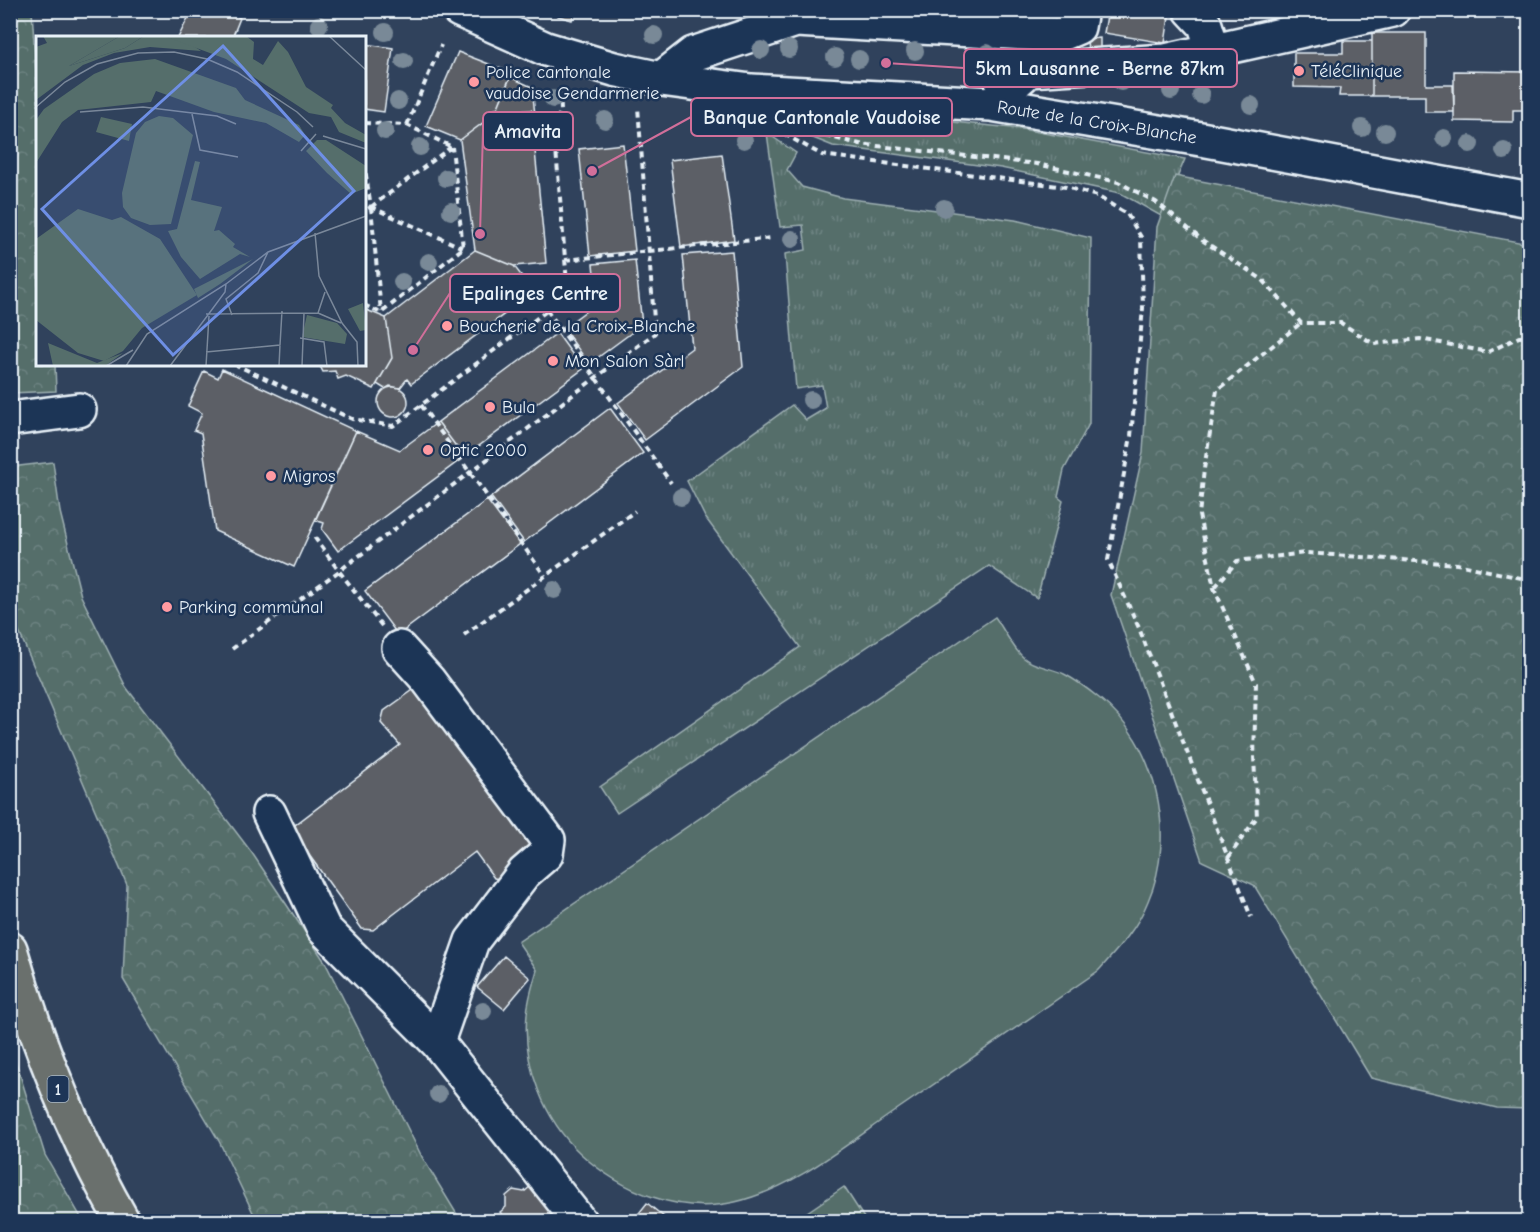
<svg xmlns="http://www.w3.org/2000/svg" width="1540" height="1232" font-family="'Comic Neue',sans-serif">
<style>
.grass{fill:url(#grass-tufts);stroke:#9eb0b2;stroke-width:1.5}
.forest{fill:url(#forest-crowns);stroke:#9eb0b2;stroke-width:1.5}
.pitch{fill:#556e6b;stroke:#9eb0b2;stroke-width:1.5}
.building{fill:#5b5f66;stroke:#e8f1f8;stroke-width:1.5}
.lines{fill:none;stroke-linecap:round;stroke-linejoin:round}
.minor-casing{stroke:#e8f1f8;stroke-width:38}
.major-casing{stroke:#e8f1f8;stroke-width:38}
.path{stroke:#e8f1f8;stroke-width:4;stroke-dasharray:6 4.5;stroke-linecap:butt}
.minor{stroke:#1d3557;stroke-width:33}
.major{stroke:#6b706d;stroke-width:33}
.tree{fill:#798997}
.poi-dot{fill:#ff9aa2;stroke:#1d3557;stroke-width:2}
.labels{text-anchor:middle;stroke-width:5;stroke-linejoin:round;paint-order:stroke}
.shield{fill:#1d3557;stroke:#abb9c8;stroke-width:1.5}
.shield-label{font-size:16px;font-weight:bold;fill:#e8f1f8}
.poi-label{font-size:18px;fill:#e8f1f8;stroke:#1d3557;text-anchor:start}
.street-label{font-size:18px;fill:#e8f1f8;stroke:#1d3557}
.inset-road{fill:none;stroke:#7a889a;stroke-width:1.5}
.view{fill:#6e8fe5;fill-opacity:0.15;stroke:#6e8fe5;stroke-width:3}
.inset-edge{fill:none;stroke:#e8f1f8;stroke-width:3}
.leader{fill:none;stroke:#d16f9a;stroke-width:2}
.callout-dot{fill:#d16f9a;stroke:#1d3557;stroke-width:2}
.callout{fill:#1d3557;stroke:#d16f9a;stroke-width:2}
.callout-label{font-size:20px;text-anchor:middle;font-weight:bold;fill:#e8f1f8}
</style>
<defs>
<pattern id="grass-tufts" width="24" height="20" patternUnits="userSpaceOnUse" patternTransform="scale(1.5)"><rect width="24" height="20" fill="#556e6b"/><path d="M3 7l-1-3M5 7V3M7 7l1-3M15 17l-1-3M17 17v-4M19 17l1-3" fill="none" stroke="#6d8381"/></pattern>
<pattern id="forest-crowns" width="20" height="18" patternUnits="userSpaceOnUse" patternTransform="scale(1.5)"><rect width="20" height="18" fill="#556e6b"/><path d="M2 6a3 3 0 1 1 6 0M12 15a3 3 0 1 1 6 0" fill="none" stroke="#6d8381"/></pattern>
</defs>
<rect width="100%" height="100%" fill="#30425c"/>
<filter id="ink" filterUnits="userSpaceOnUse"><feTurbulence type="fractalNoise" baseFrequency=".0167" numOctaves="2"/><feDisplacementMap in="SourceGraphic" scale="12" xChannelSelector="R" yChannelSelector="G"/><feConvolveMatrix kernelMatrix="1 2 1 2 8 2 1 2 1" color-interpolation-filters="sRGB"/></filter>
<g filter="url(#ink)">
<path class="grass" d="M 764,109 L 933,120 L 1022,129 L 1185,159 L 1161,216 L 1120,193 L 1001,168 L 833,146 L 803,134 Z
M 767,133 L 796,153 L 787,170 L 802,187 L 843,198 L 1015,220 L 1091,238 L 1089,424 L 1064,470 L 1058,497 L 1063,501 L 1037,598 L 989,566 L 617,813 L 600,787 L 800,647 L 705,517 L 687,481 L 792,405 L 806,420 L 826,408 L 822,385 L 796,389 L 785,254 L 806,250 L 803,225 L 780,227 Z"/>
<path class="forest" d="M 11,10 L 32,11 L 38,103 L 38,364 L 55,365 L 56,391 L 11,393 Z
M 1175,176 L 1529,244 L 1529,1109 L 1497,1108 L 1371,1078 L 1254,885 L 1202,861 L 1111,595 L 1143,453 L 1157,227 Z
M 53,462 L 60,512 L 81,596 L 126,687 L 252,853 L 325,962 L 422,1157 L 461,1221 L 257,1221 L 219,1141 L 123,979 L 127,885 L 11,613 L 11,467 Z
M 10,1043 L 45,1155 L 83,1221 L 11,1221 Z"/>
<path class="pitch" d="M 995,617 C 1004,629 1012,648 1024,658 C 1034,667 1054,668 1066,675 C 1077,681 1089,690 1099,698 C 1157,743 1177,835 1148,901 C 1137,929 1118,949 1098,971 C 1030,1018 961,1066 892,1113 C 843,1147 794,1188 735,1202 C 679,1215 621,1191 581,1154 C 544,1120 522,1064 527,1014 C 528,999 533,984 537,970 L 518,942 Z
M 844,1187 L 866,1221 L 794,1221 Z"/>
<path class="building" d="M 192,10 L 241,10 L 238,17 L 240,18 L 232,38 L 178,38 Z
M 559,10 L 574,13 L 572,20 L 558,16 Z
M 961,10 L 1057,10 L 1057,19 Z
M 1108,10 L 1170,10 L 1165,43 L 1104,33 Z
M 1372,33 L 1426,33 L 1426,85 L 1453,85 L 1454,112 L 1425,112 L 1425,96 L 1372,96 Z
M 1100,38 L 1100,53 L 1088,53 L 1087,39 Z
M 1343,41 L 1372,41 L 1372,96 L 1339,96 L 1340,88 L 1294,87 L 1294,53 L 1343,53 Z
M 364,44 L 393,48 L 384,112 L 364,109 Z
M 458,52 L 512,73 L 498,107 L 494,110 L 496,113 L 460,140 L 426,126 Z
M 1454,71 L 1530,72 L 1530,110 L 1513,110 L 1513,122 L 1454,121 Z
M 510,77 L 532,87 L 535,115 L 531,115 L 531,110 L 502,112 L 498,115 L 494,110 L 498,107 Z
M 531,110 L 546,263 L 514,266 L 475,250 L 460,140 L 496,113 L 498,115 L 502,112 Z
M 623,144 L 635,251 L 590,256 L 579,149 Z
M 722,154 L 734,240 L 681,247 L 670,160 Z
M 475,250 L 514,266 L 534,292 L 411,384 L 407,379 L 400,388 L 390,386 L 385,389 L 377,384 L 392,358 L 386,318 Z
M 732,251 L 743,367 L 645,440 L 618,403 L 692,348 L 683,255 Z
M 635,260 L 642,325 L 589,364 L 563,328 L 597,303 L 593,264 Z
M 364,309 L 386,318 L 392,358 L 374,389 L 346,376 L 338,379 L 335,371 L 323,372 L 319,364 L 364,364 Z
M 557,333 L 583,369 L 464,457 L 438,422 Z
M 222,369 L 356,431 L 294,567 L 215,531 L 201,433 L 194,430 L 202,413 L 188,406 L 204,371 L 218,378 Z
M378 402a15 15 0 1 1 30 0a15 15 0 1 1-30 0Z
M 610,408 L 643,453 L 524,542 L 491,497 Z
M 438,422 L 464,457 L 338,551 L 322,529 L 324,523 L 315,520 L 356,431 L 400,450 Z
M 487,500 L 520,544 L 398,635 L 365,591 Z
M 416,688 L 538,853 L 505,880 L 494,878 L 475,852 L 373,930 L 362,929 L 294,834 L 295,825 L 400,745 L 381,723 L 384,711 Z
M 504,956 L 530,978 L 504,1009 L 477,987 Z
M 531,1186 L 561,1222 L 508,1222 L 500,1212 L 506,1207 L 506,1196 L 513,1190 L 524,1192 Z
M 647,1203 L 670,1222 L 632,1222 Z"/>
<g class="lines">
<defs>
<path id="minor" d="M 459,10 L 546,49 L 614,69 L 661,79 L 751,91 L 991,104 L 1201,139 L 1530,200
M 1191,10 L 1205,25 L 1213,50
M 661,79 L 693,54 L 796,20 L 1059,35 L 1078,27 L 1081,10
M 991,104 L 1029,70 L 1165,61 L 1393,10
M 10,419 L 79,410
M 399,648 L 428,680 L 548,840 L 546,854 L 524,873 L 472,941 L 437,1042
M 269,813 L 324,929 L 437,1042 L 580,1222"/>
<path id="major" d="M 10,949 C 37,1044 74,1136 123,1222"/>
</defs>
<use href="#minor" class="minor-casing"/>
<use href="#major" class="major-casing"/>
<path class="path" d="M 364,123 L 407,125 L 452,147
M 766,124 L 822,155 L 1066,187 L 1097,196 L 1127,214 L 1141,237 L 1143,308 L 1131,436 L 1108,560 L 1139,628 L 1251,917
M 407,125 L 441,45
M 796,125 L 812,133 L 860,144 L 1037,164 L 1118,182 L 1156,202 L 1202,240 L 1263,280 L 1301,323 L 1341,323 L 1374,344 L 1420,339 L 1488,352 L 1519,337 L 1530,337
M 364,163 L 371,207 L 364,211
M 371,207 L 381,312
M 371,207 L 463,248
M 371,207 L 451,147
M 565,260 L 772,238
M 364,305 L 381,313 L 463,248 L 452,147
M 547,310 L 671,483
M 234,364 L 352,419 L 393,426 L 568,295 L 554,125 L 561,111 L 560,88
M 421,405 L 545,576
M 1215,587 L 1237,561 L 1306,553 L 1457,564 L 1530,580
M 382,626 L 339,571 L 655,333 L 638,107
M 464,635 L 635,511
M 232,649 L 339,571 L 312,534
M 1228,858 L 1257,817 L 1254,757 L 1256,683 L 1214,588 L 1199,515 L 1204,469 L 1217,390 L 1301,323"/>
<use href="#minor" class="minor"/>
<use href="#major" class="major"/>
</g>
<g class="tree">
<circle cx="319" cy="25" r="9"/>
<circle cx="385" cy="32" r="9"/>
<circle cx="654" cy="35" r="9"/>
<circle cx="789" cy="49" r="9"/>
<circle cx="761" cy="50" r="9"/>
<circle cx="915" cy="51" r="9"/>
<circle cx="987" cy="53" r="9"/>
<circle cx="835" cy="57" r="9"/>
<circle cx="859" cy="59" r="9"/>
<circle cx="404" cy="61" r="9"/>
<circle cx="1121" cy="82" r="9"/>
<circle cx="1171" cy="91" r="9"/>
<circle cx="1201" cy="95" r="9"/>
<circle cx="553" cy="99" r="9"/>
<circle cx="398" cy="101" r="9"/>
<circle cx="1251" cy="105" r="9"/>
<circle cx="605" cy="120" r="9"/>
<circle cx="1362" cy="128" r="9"/>
<circle cx="385" cy="131" r="9"/>
<circle cx="1385" cy="132" r="9"/>
<circle cx="1444" cy="138" r="9"/>
<circle cx="744" cy="140" r="9"/>
<circle cx="1470" cy="144" r="9"/>
<circle cx="420" cy="147" r="9"/>
<circle cx="1504" cy="151" r="9"/>
<circle cx="446" cy="178" r="9"/>
<circle cx="944" cy="208" r="9"/>
<circle cx="451" cy="211" r="9"/>
<circle cx="792" cy="239" r="9"/>
<circle cx="429" cy="262" r="9"/>
<circle cx="402" cy="282" r="9"/>
<circle cx="811" cy="400" r="9"/>
<circle cx="681" cy="497" r="9"/>
<circle cx="554" cy="590" r="9"/>
<circle cx="483" cy="1011" r="9"/>
<circle cx="438" cy="1094" r="9"/>
</g>
</g>
<g class="poi-dot">
<circle cx="1299" cy="71" r="6"/>
<circle cx="474" cy="82" r="6"/>
<circle cx="447" cy="326" r="6"/>
<circle cx="553" cy="361" r="6"/>
<circle cx="490" cy="407" r="6"/>
<circle cx="428" cy="450" r="6"/>
<circle cx="271" cy="476" r="6"/>
<circle cx="167" cy="607" r="6"/>
</g>
<g class="labels">
<rect class="shield" x="47.5" y="1076" width="21" height="26" rx="4.5"/>
<g class="shield-label">
<text x="58" y="1095">1</text>
</g>
<g class="poi-label">
<text x="1311" y="77">TéléClinique</text>
<text x="486" y="78">Police cantonale<tspan x="486" dy="21">vaudoise Gendarmerie</tspan></text>
<text x="459" y="332">Boucherie de la Croix-Blanche</text>
<text x="565" y="367">Mon Salon Sàrl</text>
<text x="502" y="413">Bula</text>
<text x="440" y="456">Optic 2000</text>
<text x="283" y="482">Migros</text>
<text x="179" y="613">Parking communal</text>
</g>
<g class="street-label">
<text transform="translate(1097 122) rotate(9)" y="6">Route de la Croix-Blanche</text>
</g>
</g>
<g transform="translate(36 36)">
<rect width="330" height="330" fill="#30425c"/>
<path d="M 7,0 L 84,0 L 33,30 L 89,12 L 108,0 L 128,0 L 155,8 L 165,15 L 114,11 L 78,17 L 47,29 L 0,64 L 0,11 L 11,7 ZM 159,125 L 164,126 L 155,164 L 186,171 L 178,195 L 183,194 L 199,208 L 197,211 L 214,221 L 204,218 L 164,243 L 145,221 L 132,195 L 141,193 ZM 217,223 L 184,248 L 162,262 L 158,253 ZM 12,307 L 61,327 L 87,317 L 69,330 L 17,330 Z" fill="#556e6b"/>
<path d="M 84,0 L 108,0 L 89,12 L 33,30 ZM 128,0 L 210,0 L 218,6 L 217,23 L 227,29 L 242,5 L 252,16 L 270,51 L 297,69 L 295,72 L 309,87 L 330,99 L 330,107 L 303,96 L 295,81 L 273,77 L 190,23 ZM 119,23 L 200,52 L 209,64 L 263,89 L 269,99 L 263,106 L 230,87 L 178,76 L 120,55 L 115,66 L 42,74 L 26,86 L 0,127 L 0,84 L 8,73 L 58,38 L 84,27 ZM 281,104 L 290,104 L 330,130 L 330,152 L 315,158 L 291,137 L 270,115 ZM 42,173 L 76,184 L 85,181 L 124,203 L 161,259 L 106,292 L 87,315 L 68,325 L 42,317 L 0,284 L 0,203 ZM 327,267 L 330,294 L 324,295 L 312,273 Z" fill="#556e6b"/>
<path d="M 271,279 L 301,287 L 311,298 L 309,308 L 266,301 Z" fill="#556e6b"/>
<path d="M 123,80 L 137,82 L 157,99 L 135,188 L 114,189 L 95,182 L 87,171 L 86,157 L 100,97 L 109,86 ZM 65,81 L 96,88 L 93,105 L 60,96 Z" fill="#556e6b"/>
<path class="inset-road" d="M 293,0 L 330,34M 0,71 L 29,46 L 61,28 L 102,17 L 138,16 L 171,23 L 201,36 L 261,76 L 277,91M 44,76 L 107,71 L 181,80 L 200,88M 156,78 L 164,114 L 202,121M 287,100 L 330,113M 265,115 L 280,98M 279,197 L 283,240 L 306,287 L 321,306 L 322,330M 282,277 L 305,287M 170,278 L 282,277 L 289,256M 196,279 L 190,263 L 222,237 L 232,216M 264,302 L 288,306 L 291,330M 170,316 L 244,309 L 246,275M 70,330 L 97,314M 90,330 L 111,298 L 190,248 L 232,216 L 330,180M 134,330 L 189,256 L 190,248M 170,330 L 173,280M 243,330 L 244,309M 266,330 L 268,277"/>
<path class="view" d="M 187,10 L 318,155 L 137,319 L 6,173 Z"/>
<rect width="330" height="330" class="inset-edge"/>
</g>
<path class="leader" d="M886 63L964 68M592 171L691 117M480 234L483 131M413 350L450 293"/>
<g class="callout-dot">
<circle cx="886" cy="63" r="6"/>
<circle cx="592" cy="171" r="6"/>
<circle cx="480" cy="234" r="6"/>
<circle cx="413" cy="350" r="6"/>
</g>
<g class="callout">
<rect x="964" y="49" width="273" height="38" rx="6"/>
<rect x="691" y="98" width="261" height="38" rx="6"/>
<rect x="483" y="112" width="90" height="38" rx="6"/>
<rect x="450" y="274" width="170" height="38" rx="6"/>
</g>
<g class="callout-label">
<text x="1100" y="75">5km Lausanne - Berne 87km</text>
<text x="822" y="124">Banque Cantonale Vaudoise</text>
<text x="528" y="138">Amavita</text>
<text x="535" y="300">Epalinges Centre</text>
</g>
<rect width="1540" height="1232" fill="none" stroke="#1d3557" stroke-width="36"/>
<rect x="18" y="18" width="1504" height="1196" fill="none" stroke="#e8f1f8" stroke-width="2" filter="url(#ink)"/>
</svg>
